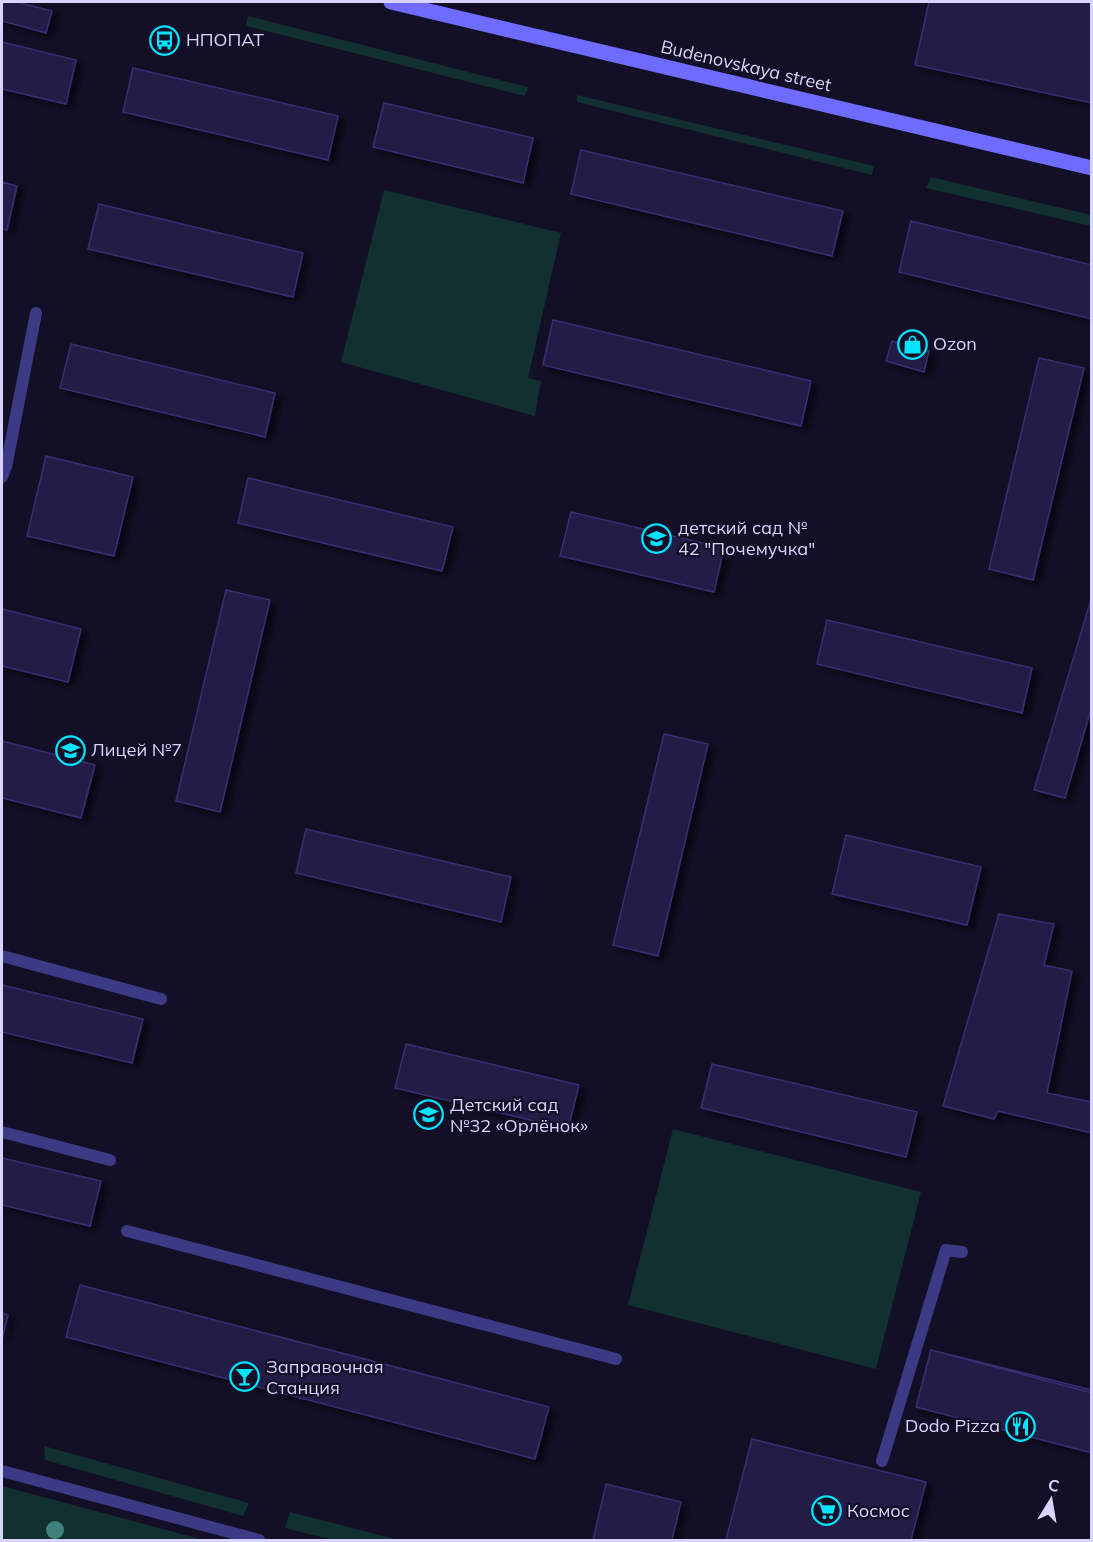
<svg xmlns="http://www.w3.org/2000/svg" width="1093" height="1542" font-family="Mulish,sans-serif">
<style>
.green{fill:#12302f}
.building{fill:#241b47;stroke:#3b2d73;stroke-width:1.5;filter:url(#shadow)}
.lines{fill:none;stroke-linecap:round;stroke-linejoin:round}
.service{stroke:#3d3a85;stroke-width:12}
.secondary{stroke:#6f6bff;stroke-width:15}
.tree{fill:#3d827b}
.labels{text-anchor:middle;stroke-width:4.5;stroke-linejoin:round;paint-order:stroke}
.poi-label{font-size:18px;fill:#d9d4ff;stroke:#130f26;text-anchor:start}
.street-label{font-size:18px;fill:#d9d4ff;stroke:#130f26}
</style>
<defs>
<filter id="shadow"><feDropShadow dx="6" dy="4" stdDeviation="3" flood-color="#0009"/></filter>
</defs>
<rect width="100%" height="100%" fill="#130f26"/>
<path class="green" d="M 248,16 L 528,87 L 525,96 L 246,26 Z
M 577,95 L 874,166 L 872,175 L 577,102 Z
M 931,177 L 1091,215 L 1091,226 L 926,188 Z
M 384,190 L 561,233 L 528,378 L 541,381 L 535,416 L 341,362 Z
M 673,1129 L 921,1192 L 876,1369 L 628,1305 Z
M 44,1446 L 249,1503 L 243,1516 L 45,1460 Z
M 2,1486 L 204,1540 L 2,1540 Z
M 290,1512 L 399,1540 L 333,1540 L 285,1528 Z"/>
<path class="building" d="M 2,2 L 16,2 L 52,11 L 46,33 L 2,21 Z
M 929,2 L 1092,2 L 1092,103 L 915,65 Z
M 2,42 L 76,60 L 66,104 L 2,89 Z
M 133,68 L 338,116 L 328,160 L 123,112 Z
M 384,103 L 533,138 L 523,183 L 373,147 Z
M 581,150 L 843,211 L 832,256 L 571,194 Z
M 2,182 L 17,186 L 7,230 L 2,229 Z
M 99,204 L 303,253 L 293,297 L 88,249 Z
M 911,221 L 1092,265 L 1092,319 L 899,272 Z
M 553,320 L 811,381 L 801,426 L 543,365 Z
M 892,341 L 929,351 L 924,372 L 886,361 Z
M 71,344 L 275,393 L 265,437 L 60,388 Z
M 1039,358 L 1084,368 L 1033,580 L 989,569 Z
M 46,456 L 133,477 L 114,556 L 27,536 Z
M 248,478 L 453,527 L 442,571 L 238,523 Z
M 571,512 L 724,548 L 714,592 L 560,556 Z
M 226,590 L 270,600 L 220,812 L 176,801 Z
M 1092,596 L 1092,706 L 1065,798 L 1034,790 Z
M 2,609 L 81,629 L 68,682 L 2,666 Z
M 827,620 L 1032,668 L 1022,713 L 817,664 Z
M 664,734 L 708,744 L 658,956 L 613,945 Z
M 2,741 L 95,765 L 81,818 L 2,798 Z
M 306,829 L 511,877 L 501,922 L 296,873 Z
M 846,835 L 981,867 L 967,925 L 832,894 Z
M 999,914 L 1054,924 L 1044,965 L 1072,971 L 1047,1093 L 1092,1102 L 1092,1133 L 998,1111 L 994,1119 L 943,1106 Z
M 2,985 L 143,1019 L 132,1063 L 2,1032 Z
M 406,1044 L 579,1085 L 568,1129 L 395,1088 Z
M 712,1064 L 917,1112 L 906,1157 L 701,1108 Z
M 2,1158 L 101,1181 L 90,1226 L 2,1205 Z
M 80,1285 L 549,1407 L 535,1459 L 66,1337 Z
M 2,1313 L 8,1315 L 2,1339 Z
M 931,1350 L 1092,1393 L 1092,1453 L 916,1407 Z
M 931,1350 L 1092,1390 L 1092,1393 Z
M 752,1439 L 926,1482 L 911,1540 L 726,1540 Z
M 606,1484 L 681,1502 L 672,1540 L 593,1540 Z"/>
<g class="lines">
<path class="service" d="M 2,477 L 6,467 L 36,313
M 2,956 L 161,999
M 2,1132 L 110,1160
M 127,1231 L 616,1359
M 882,1461 L 946,1250 L 962,1252
M 2,1471 L 259,1540"/>
<path class="secondary" d="M 391,2 L 1092,168"/>
</g>
<circle class="tree" cx="55" cy="1530" r="9"/>
<defs>
<symbol id="bus-ring" viewBox="-11 -11 22 22"><circle r="9.5" fill="#130f26" stroke="#00e5ff" stroke-width="1.5"/><path d="M-5-6H5V4H4V6H2V4H-2V6H-4V4H-5ZM-3.5-4V0h7V-4ZM-3.5 1.2v1.5H-2V1.2ZM2 1.2v1.5H3.5V1.2Z" fill="#00e5ff"/></symbol>
<symbol id="shop-ring" viewBox="-11 -11 22 22"><circle r="9.5" fill="#130f26" stroke="#00e5ff" stroke-width="1.5"/><path d="M-5-2.5h2.3a2.7 3.5 0 0 1 5.4 0H5L5.5 6h-11ZM-1.5-2.5h3a1.5 2.3 0 0 0-3 0Z" fill="#00e5ff"/></symbol>
<symbol id="school-ring" viewBox="-11 -11 22 22"><circle r="9.5" fill="#130f26" stroke="#00e5ff" stroke-width="1.5"/><path d="M0-5L7-2L0 1L-7-2ZM-4 1L0 2.5L4 1V4Q0 6-4 4Z" fill="#00e5ff"/></symbol>
<symbol id="bar-ring" viewBox="-11 -11 22 22"><circle r="9.5" fill="#130f26" stroke="#00e5ff" stroke-width="1.5"/><path d="M-6-5H6L.8 .8V4.5H3.5V6h-7V4.5H-.8V.8Z" fill="#00e5ff"/></symbol>
<symbol id="restaurant-ring" viewBox="-11 -11 22 22"><circle r="9.5" fill="#130f26" stroke="#00e5ff" stroke-width="1.5"/><path d="M-5-6h1v4h1v-4h1v4h1v-4h1v5L-1.5 .5V6h-2V.5L-5-1ZM5-6V6H3V1.5H1.5Q1.5-4 5-6Z" fill="#00e5ff"/></symbol>
<symbol id="supermarket-ring" viewBox="-11 -11 22 22"><circle r="9.5" fill="#130f26" stroke="#00e5ff" stroke-width="1.5"/><path d="M-6-5.5h2.5l.6 2H6L4.5 2H-2.5L-4.4-4H-6ZM-1.5 3.2a1.3 1.3 0 1 0 .1 0ZM3 3.2a1.3 1.3 0 1 0 .1 0Z" fill="#00e5ff"/></symbol>
</defs>
<g fill-rule="evenodd">
<use href="#bus-ring" x="148" y="24" width="33" height="33"/>
<use href="#shop-ring" x="896" y="328" width="33" height="33"/>
<use href="#school-ring" x="640" y="522" width="33" height="33"/>
<use href="#school-ring" x="54" y="734" width="33" height="33"/>
<use href="#school-ring" x="412" y="1098" width="33" height="33"/>
<use href="#bar-ring" x="228" y="1360" width="33" height="33"/>
<use href="#restaurant-ring" x="1004" y="1410" width="33" height="33"/>
<use href="#supermarket-ring" x="810" y="1494" width="33" height="33"/>
</g>
<g class="labels">
<g class="poi-label">
<text x="186" y="46">НПОПАТ</text>
<text x="933" y="350">Ozon</text>
<text x="678" y="534">детский сад №<tspan x="678" dy="21">42 "Почемучка"</tspan></text>
<text x="91" y="756">Лицей №7</text>
<text x="450" y="1111">Детский сад<tspan x="450" dy="21">№32 «Орлёнок»</tspan></text>
<text x="266" y="1373">Заправочная<tspan x="266" dy="21">Станция</tspan></text>
<text x="1000" y="1432" text-anchor="end">Dodo Pizza</text>
<text x="847" y="1517">Космос</text>
</g>
<g class="street-label">
<text transform="translate(746 66) rotate(13)" y="6">Budenovskaya street</text>
</g>
</g>
<rect width="1093" height="1542" fill="none" stroke="#d9d4ff" stroke-width="6"/>
<g transform="translate(1051 1500) rotate(11)" stroke="#130f26" stroke-width="4.5" paint-order="stroke">
<path d="M0-4.5L10 22L0 15L-10 22Z" fill="#d9d4ff"/>
<text y="-9" font-size="16" font-weight="bold" text-anchor="middle" fill="#d9d4ff">С</text>
</g>
</svg>
